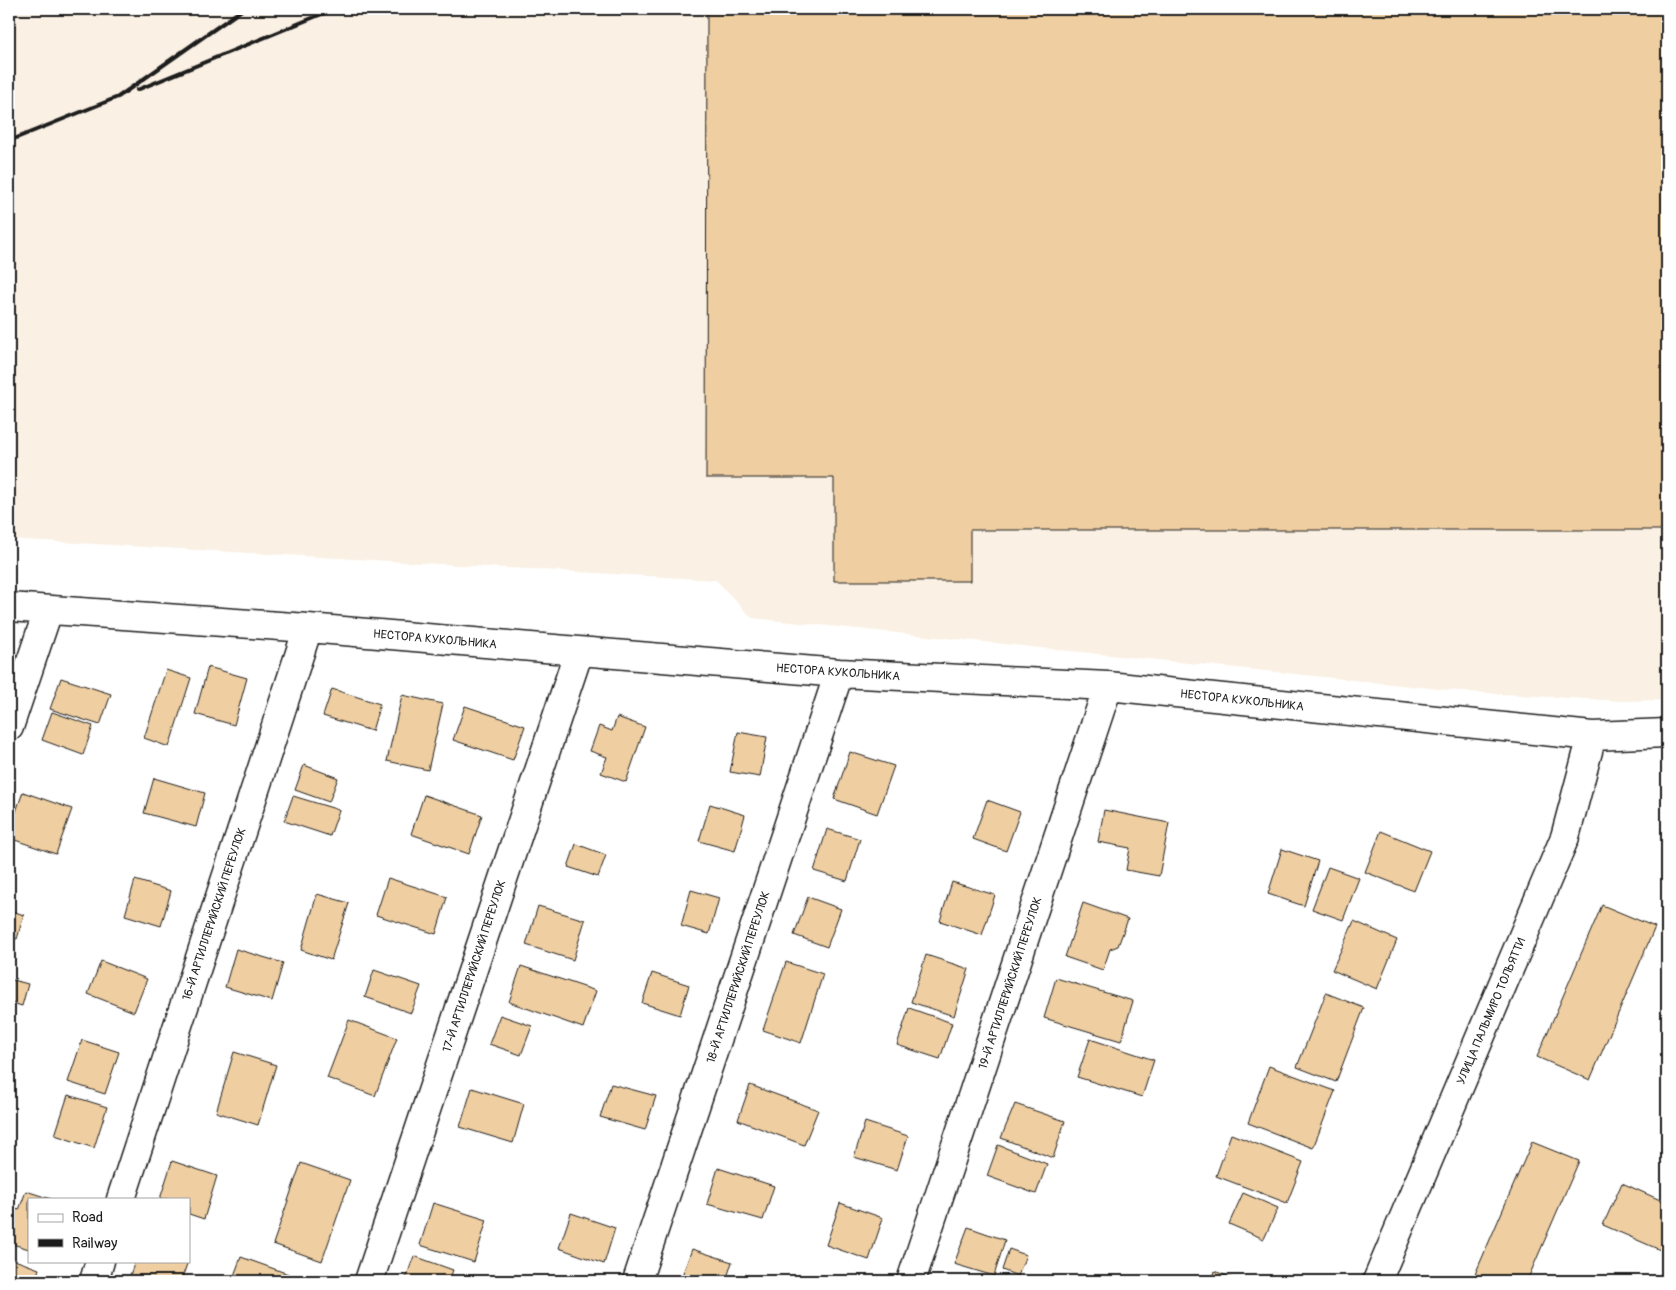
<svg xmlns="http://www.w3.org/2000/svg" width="1676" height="1290" font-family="Pangolin,sans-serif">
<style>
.built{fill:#faf0e3}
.building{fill:#efcea1;stroke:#1c1c1c}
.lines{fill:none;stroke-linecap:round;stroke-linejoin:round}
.minor-casing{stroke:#1c1c1c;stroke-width:31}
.minor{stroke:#fff;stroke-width:28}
.rail{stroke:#1c1c1c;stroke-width:4}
.labels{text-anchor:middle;stroke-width:4.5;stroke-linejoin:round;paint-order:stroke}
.street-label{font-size:12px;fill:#1c1c1c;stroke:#fff}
</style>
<rect width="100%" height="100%" fill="#fff"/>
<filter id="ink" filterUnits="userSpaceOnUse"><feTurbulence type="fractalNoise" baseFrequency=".02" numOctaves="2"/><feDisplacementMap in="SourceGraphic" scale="10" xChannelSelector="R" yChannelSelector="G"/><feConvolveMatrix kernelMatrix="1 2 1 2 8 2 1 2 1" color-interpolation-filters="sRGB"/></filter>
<g filter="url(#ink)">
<path class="built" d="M 9,9 L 1667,9 L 1667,700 L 1622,701 L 1469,692 L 752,618 L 716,580 L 9,539 Z"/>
<path class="building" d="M 707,9 L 1667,9 L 1667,530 L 970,530 L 970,581 L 834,581 L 834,478 L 706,478 Z
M 208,667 L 247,678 L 234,725 L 195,714 Z
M 166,670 L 191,678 L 169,747 L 144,738 Z
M 61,678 L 111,694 L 100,725 L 50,709 Z
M 332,689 L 380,704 L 372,731 L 323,716 Z
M 402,695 L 443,704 L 428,770 L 387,761 Z
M 465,706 L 525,726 L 513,760 L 453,740 Z
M 52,712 L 93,726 L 83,755 L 42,740 Z
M 617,717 L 645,727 L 626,782 L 601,773 L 607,757 L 590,751 L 599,726 L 612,731 Z
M 738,732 L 767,737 L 760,777 L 730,772 Z
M 850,752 L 894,766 L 877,814 L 834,799 Z
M 304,765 L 338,778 L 329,802 L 295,790 Z
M 154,778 L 205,793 L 196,827 L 144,813 Z
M 23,792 L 72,809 L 56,854 L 9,838 L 9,831 Z
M 424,795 L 482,815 L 469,854 L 411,834 Z
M 293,796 L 339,810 L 330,836 L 284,821 Z
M 987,800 L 1020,812 L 1006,851 L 973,839 Z
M 710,804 L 745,815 L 735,851 L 699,841 Z
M 1104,810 L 1169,823 L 1159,876 L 1126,870 L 1130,848 L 1098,842 Z
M 827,829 L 860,839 L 847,881 L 814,871 Z
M 1381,831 L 1430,851 L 1414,891 L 1365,872 Z
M 576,844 L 606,855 L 598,877 L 568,867 Z
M 1282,849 L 1318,861 L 1304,906 L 1268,894 Z
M 1328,867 L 1359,878 L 1343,920 L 1312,909 Z
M 388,878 L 447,897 L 436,934 L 376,915 Z
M 135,880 L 171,891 L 161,926 L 125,915 Z
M 952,882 L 995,895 L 982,935 L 940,921 Z
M 691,890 L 719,898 L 709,934 L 681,926 Z
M 317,894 L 349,903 L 331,960 L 301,950 Z
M 808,897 L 841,909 L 827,947 L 794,935 Z
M 1083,903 L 1128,919 L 1118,946 L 1110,949 L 1103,970 L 1065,957 Z
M 1602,905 L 1655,927 L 1590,1080 L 1537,1057 Z
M 538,906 L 585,920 L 573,960 L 526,945 Z
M 9,910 L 24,915 L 17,939 L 9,937 Z
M 1354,921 L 1397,940 L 1377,989 L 1332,970 Z
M 236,949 L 283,963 L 272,1001 L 225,987 Z
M 926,955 L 969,969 L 954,1016 L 911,1002 Z
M 101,961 L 147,979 L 134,1012 L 88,994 Z
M 786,962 L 823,974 L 801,1043 L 763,1030 Z
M 521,966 L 596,991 L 583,1028 L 509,1002 Z
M 374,970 L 421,986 L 411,1013 L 365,997 Z
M 652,973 L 689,985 L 680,1015 L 642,1003 Z
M 1056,978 L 1133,1001 L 1121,1041 L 1044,1018 Z
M 9,979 L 28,984 L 22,1006 L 9,1002 Z
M 1326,993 L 1364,1008 L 1336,1082 L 1297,1067 Z
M 909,1008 L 952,1023 L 940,1059 L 897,1045 Z
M 500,1015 L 532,1026 L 521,1055 L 489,1044 Z
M 349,1020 L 397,1038 L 375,1096 L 327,1078 Z
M 1090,1039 L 1154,1060 L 1142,1097 L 1077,1077 Z
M 82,1040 L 119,1052 L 105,1094 L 68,1082 Z
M 234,1052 L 276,1065 L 258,1125 L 216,1112 Z
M 1269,1066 L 1335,1091 L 1313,1148 L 1248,1123 Z
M 611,1084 L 656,1096 L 645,1130 L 600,1117 Z
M 750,1085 L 818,1110 L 804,1145 L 738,1120 Z
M 472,1088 L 524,1104 L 513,1143 L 460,1127 Z
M 68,1095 L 107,1107 L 94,1148 L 55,1135 Z
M 1015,1104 L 1065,1121 L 1053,1158 L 1001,1138 Z
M 865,1122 L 908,1136 L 897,1170 L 854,1157 Z
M 1231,1134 L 1303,1162 L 1287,1203 L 1216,1176 Z
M 1532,1142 L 1579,1161 L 1527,1281 L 1478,1281 L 1473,1279 Z
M 998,1145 L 1047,1164 L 1036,1194 L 987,1176 Z
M 172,1161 L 217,1176 L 204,1219 L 189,1214 L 189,1199 L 160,1199 Z
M 301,1163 L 350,1180 L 322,1261 L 273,1244 Z
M 718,1168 L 774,1186 L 763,1220 L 707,1204 Z
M 1622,1183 L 1667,1203 L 1667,1253 L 1603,1225 Z
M 26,1191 L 51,1199 L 29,1199 L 29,1249 L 9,1243 L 9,1207 L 19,1210 Z
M 1243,1193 L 1278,1208 L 1264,1239 L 1229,1224 Z
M 433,1203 L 487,1220 L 474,1262 L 420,1245 Z
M 840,1203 L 883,1218 L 869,1260 L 826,1245 Z
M 571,1213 L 615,1228 L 604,1264 L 559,1248 Z
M 968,1227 L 1005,1240 L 994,1276 L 954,1264 Z
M 692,1249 L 732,1262 L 726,1281 L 680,1281 Z
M 1009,1249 L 1026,1255 L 1018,1276 L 1002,1270 Z
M 414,1256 L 453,1270 L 449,1281 L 405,1281 Z
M 241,1257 L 308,1281 L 232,1281 Z
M 9,1258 L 39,1269 L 35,1281 L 9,1281 Z
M 135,1261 L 188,1261 L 181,1281 L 128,1281 Z
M 1215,1271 L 1238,1281 L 1212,1281 Z"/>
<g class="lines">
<defs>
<path id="minor" d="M 9,607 L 308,628 L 839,673 L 1108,686 L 1592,736 L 1667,733
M 9,727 L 48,611
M 121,1199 L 308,628
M 94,1281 L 100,1261
M 369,1281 L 579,651
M 637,1281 L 839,673
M 911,1281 L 1108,686
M 1377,1281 L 1565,837 L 1592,736"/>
</defs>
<use href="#minor" class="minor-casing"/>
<use href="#minor" class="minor"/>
<path class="rail" d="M 137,90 L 334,9
M 9,141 L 118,97 L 243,9"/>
</g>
</g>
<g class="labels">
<g class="street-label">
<text transform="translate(435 639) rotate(5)" y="4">НЕСТОРА КУКОЛЬНИКА</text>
<text transform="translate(838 672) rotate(4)" y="4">НЕСТОРА КУКОЛЬНИКА</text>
<text transform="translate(1242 700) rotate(6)" y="4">НЕСТОРА КУКОЛЬНИКА</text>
<text transform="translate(214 914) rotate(-72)" y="4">16-Й АРТИЛЛЕРИЙСКИЙ ПЕРЕУЛОК</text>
<text transform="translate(474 966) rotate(-72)" y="4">17-Й АРТИЛЛЕРИЙСКИЙ ПЕРЕУЛОК</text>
<text transform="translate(738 977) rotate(-72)" y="4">18-Й АРТИЛЛЕРИЙСКИЙ ПЕРЕУЛОК</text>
<text transform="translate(1010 983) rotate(-72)" y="4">19-Й АРТИЛЛЕРИЙСКИЙ ПЕРЕУЛОК</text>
<text transform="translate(1491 1011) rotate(-67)" y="4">УЛИЦА ПАЛЬМИРО ТОЛЬЯТТИ</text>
</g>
</g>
<rect width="1676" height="1290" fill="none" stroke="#fff" stroke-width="30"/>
<rect x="15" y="15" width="1646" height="1260" fill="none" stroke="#1c1c1c" stroke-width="2" filter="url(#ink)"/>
<rect x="28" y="1198" width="162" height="65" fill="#ffffff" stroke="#a4a4a4"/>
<rect x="38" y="1214" width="25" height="8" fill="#ffffff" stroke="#a4a4a4"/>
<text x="72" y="1222" font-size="15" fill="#1c1c1c">Road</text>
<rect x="38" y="1239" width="25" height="8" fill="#1c1c1c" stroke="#a4a4a4"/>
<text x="72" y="1248" font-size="15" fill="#1c1c1c">Railway</text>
</svg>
